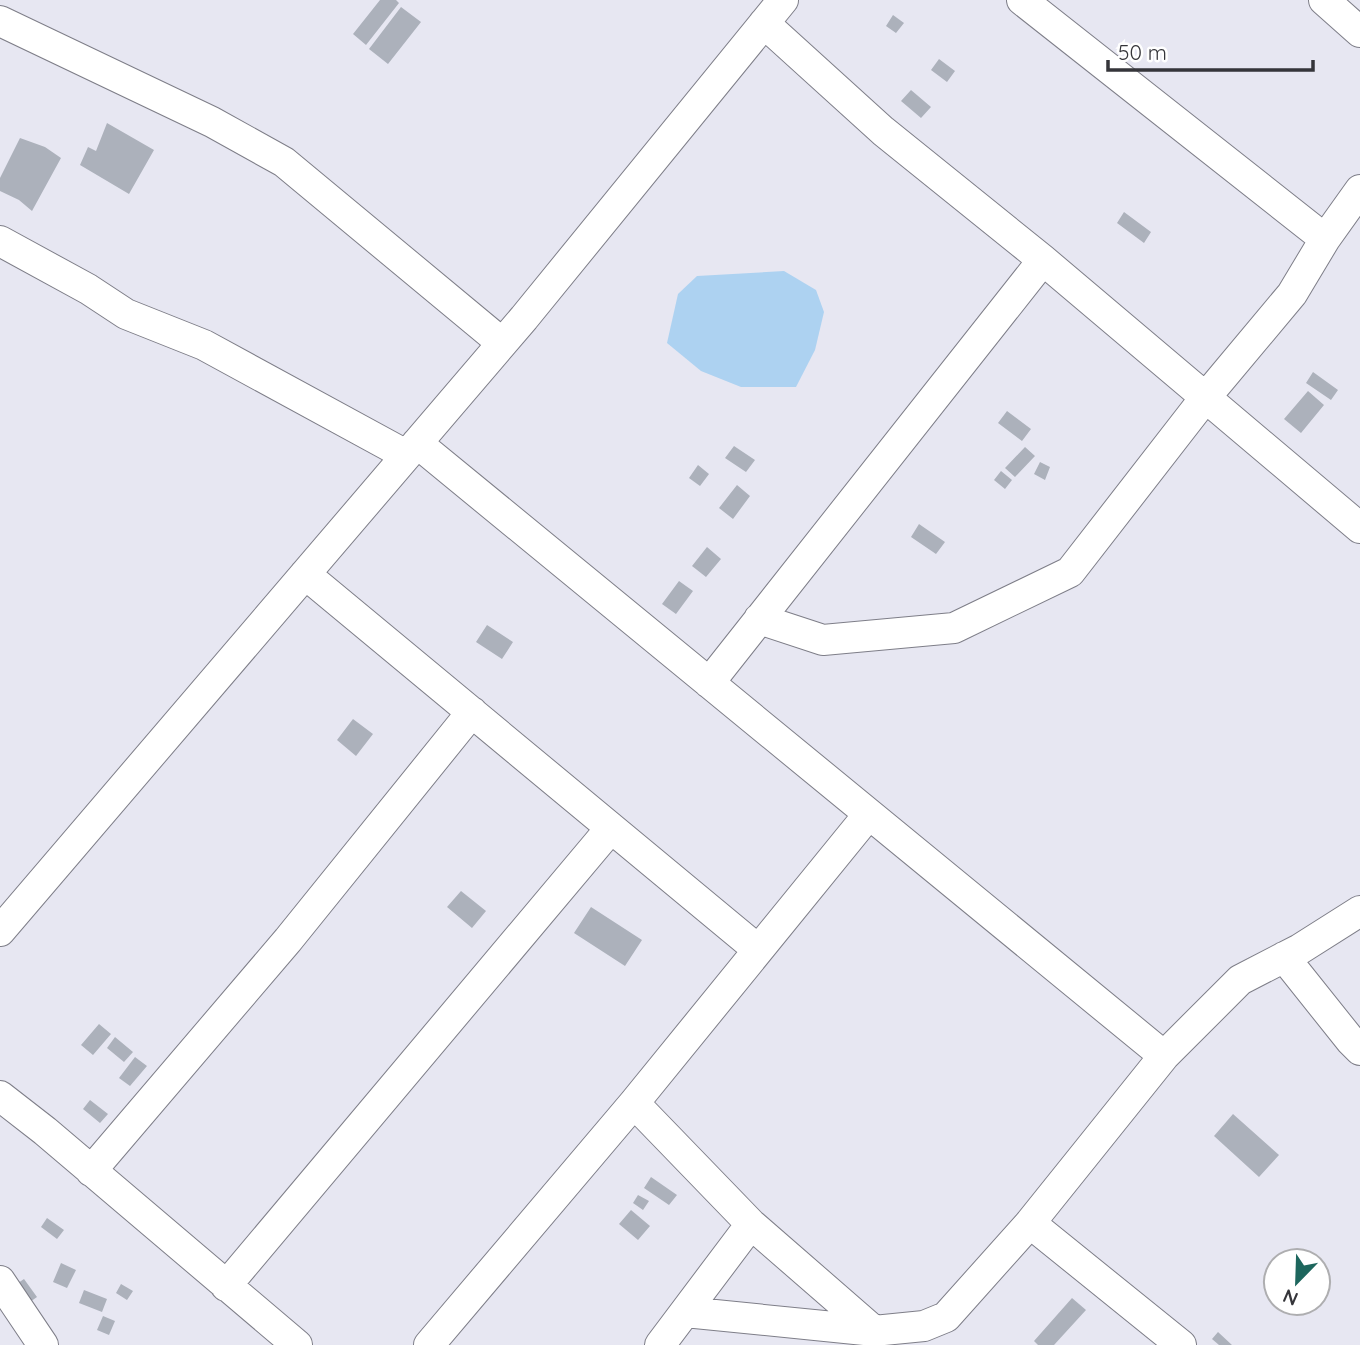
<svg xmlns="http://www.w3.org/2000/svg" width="1360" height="1345" font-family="Quicksand,sans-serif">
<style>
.water{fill:#add2f1}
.building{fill:#acb1bb}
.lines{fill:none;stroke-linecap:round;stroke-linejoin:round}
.street-casing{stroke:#7e7e88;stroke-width:32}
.street{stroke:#fff;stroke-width:30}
</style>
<rect width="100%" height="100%" fill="#e7e7f2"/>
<path class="water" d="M 784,271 L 816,290 L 824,312 L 815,350 L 796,387 L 741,387 L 701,371 L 667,343 L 678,294 L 697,276 Z"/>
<path class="building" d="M 380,0 L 396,0 L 399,3 L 366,45 L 353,34 Z
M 401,7 L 421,22 L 388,64 L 369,49 Z
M 893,15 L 904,23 L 896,33 L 886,26 Z
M 939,59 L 955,71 L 947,82 L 931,70 Z
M 911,90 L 931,107 L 921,118 L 901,101 Z
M 107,123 L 154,150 L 129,194 L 80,165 L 88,147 L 96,151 Z
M 20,138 L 45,147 L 61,158 L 32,211 L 19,200 L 0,191 L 0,178 Z
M 1124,212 L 1151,232 L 1144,243 L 1117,223 Z
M 1313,372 L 1338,390 L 1331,400 L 1306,383 Z
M 1308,391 L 1324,405 L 1301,433 L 1284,419 Z
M 1007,411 L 1031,429 L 1022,441 L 998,423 Z
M 734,446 L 755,460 L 746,472 L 725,458 Z
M 1025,447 L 1035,456 L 1015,477 L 1005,468 Z
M 1040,462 L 1050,467 L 1045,480 L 1034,474 Z
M 698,465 L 709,474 L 700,486 L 689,478 Z
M 1001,471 L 1012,480 L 1005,489 L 994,480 Z
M 737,485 L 750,496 L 733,519 L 719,508 Z
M 919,524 L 945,542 L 936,554 L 911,537 Z
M 707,547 L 721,559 L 706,577 L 692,566 Z
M 679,581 L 693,591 L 676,614 L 662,604 Z
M 487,625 L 513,642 L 502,659 L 476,642 Z
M 353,719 L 373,734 L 356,756 L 337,740 Z
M 461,891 L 486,911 L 472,928 L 447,907 Z
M 591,907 L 642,940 L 625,966 L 574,933 Z
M 99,1024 L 111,1034 L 93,1055 L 81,1045 Z
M 115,1037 L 133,1052 L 124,1062 L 107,1048 Z
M 135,1057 L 147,1066 L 130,1086 L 119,1078 Z
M 90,1100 L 108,1114 L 100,1123 L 83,1109 Z
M 1233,1114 L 1279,1155 L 1259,1177 L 1214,1136 Z
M 651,1177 L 677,1195 L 669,1205 L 644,1188 Z
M 638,1195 L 649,1201 L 643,1210 L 633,1203 Z
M 631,1210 L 650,1226 L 638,1240 L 619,1224 Z
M 47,1218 L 64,1230 L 57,1239 L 41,1227 Z
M 61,1263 L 76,1270 L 67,1288 L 53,1282 Z
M 24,1279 L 37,1297 L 27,1304 L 15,1285 Z
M 121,1284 L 133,1291 L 127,1300 L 116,1293 Z
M 84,1290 L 107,1299 L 102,1312 L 79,1303 Z
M 1072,1298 L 1086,1310 L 1054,1345 L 1038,1345 L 1034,1341 Z
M 103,1316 L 115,1321 L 109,1335 L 97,1330 Z
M 1218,1332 L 1232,1345 L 1219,1345 L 1212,1339 Z"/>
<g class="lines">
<defs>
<path id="street" d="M 1022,0 L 1325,239
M 1324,0 L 1360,32
M 0,21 L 212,122 L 284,162 L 502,343
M 764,23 L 883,131 L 1043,260 L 1360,528
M 0,241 L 88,289 L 126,314 L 204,345 L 406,455
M 417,443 L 1164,1056
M 305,574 L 757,949
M 759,619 L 823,640 L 954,628 L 1070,572 L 1205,398 L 1292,294 L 1325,239 L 1360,190
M 709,683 L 1043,260
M 0,931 L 524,318 L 783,0
M 1284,957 L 1351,1041 L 1360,1050
M 0,1096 L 45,1131 L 297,1345
M 634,1103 L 751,1224 L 874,1331 L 924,1326 L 946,1317 L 1030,1223 L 1164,1056 L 1240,980 L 1300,949 L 1360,911
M 91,1171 L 288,940 L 472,712
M 1030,1223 L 1181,1345
M 0,1281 L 43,1345
M 226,1286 L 611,828
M 685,1312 L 874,1331
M 429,1345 L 634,1103 L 869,814
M 660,1345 L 751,1224"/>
</defs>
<use href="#street" class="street-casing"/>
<use href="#street" class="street"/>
</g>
<g transform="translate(1297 1282) rotate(203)"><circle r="33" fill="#ffffff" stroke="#aeaeb0" stroke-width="2"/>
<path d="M0-5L12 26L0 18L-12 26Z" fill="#1d665d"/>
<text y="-10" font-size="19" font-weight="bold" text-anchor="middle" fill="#35353a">N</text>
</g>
<path d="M1108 60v10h205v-10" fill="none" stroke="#35353a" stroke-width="3.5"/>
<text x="1118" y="60" font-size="21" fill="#35353a" stroke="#ffffff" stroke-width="5" paint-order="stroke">50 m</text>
</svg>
